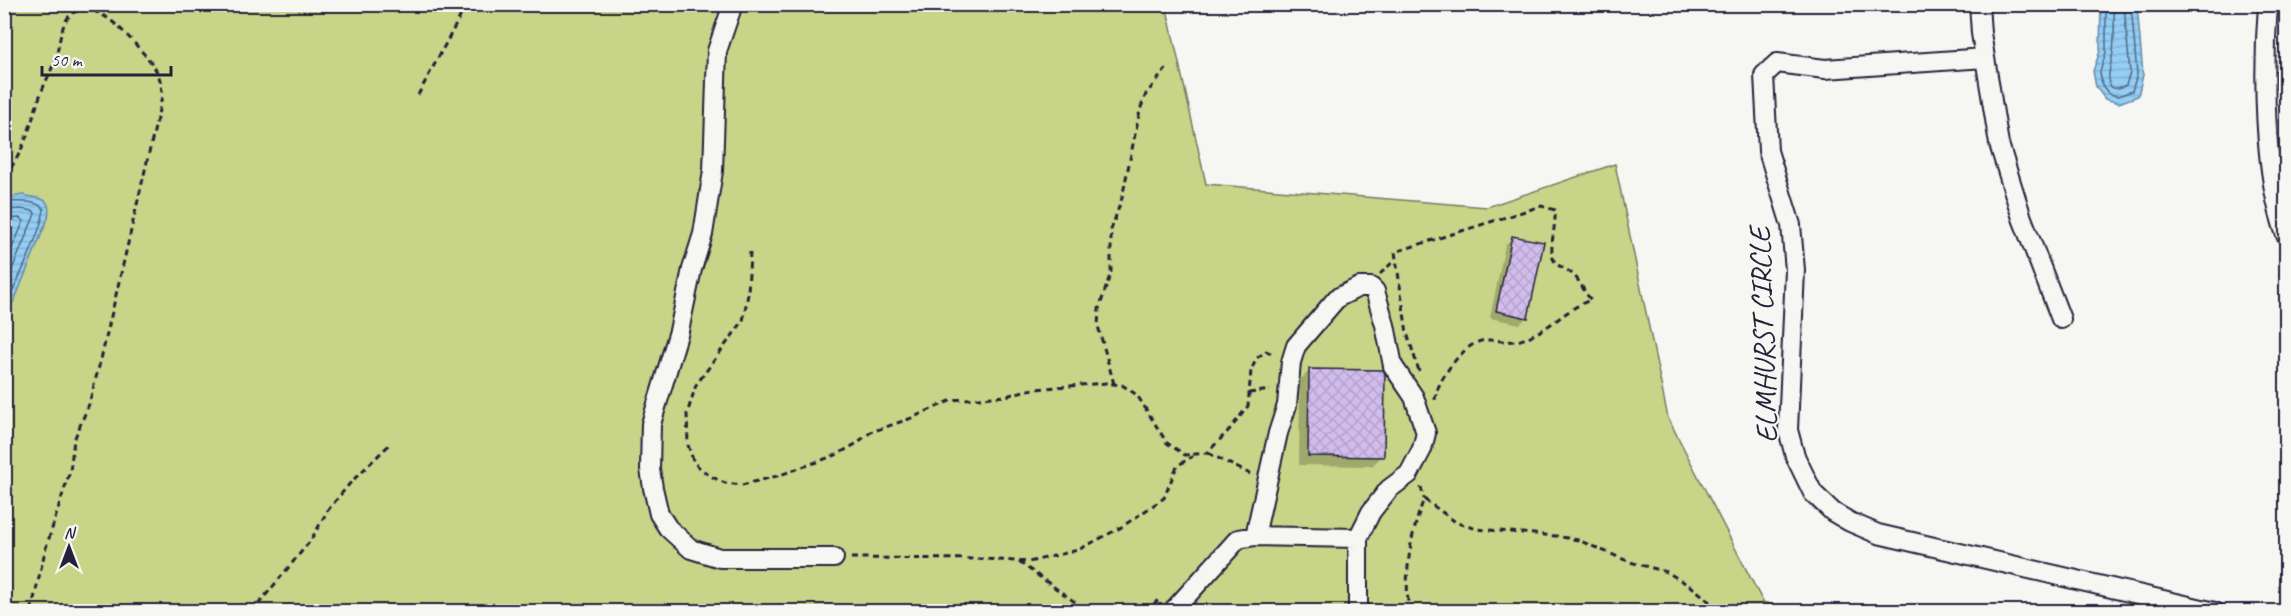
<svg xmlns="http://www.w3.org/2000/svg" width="2291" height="616" font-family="Caveat,sans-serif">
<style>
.green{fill:#c8d488;stroke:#757b62;stroke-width:1.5}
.water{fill:url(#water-rules);stroke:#6689aa;stroke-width:1.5}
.shadow{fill:#0003}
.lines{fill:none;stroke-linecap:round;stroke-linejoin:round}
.shore{stroke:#506785;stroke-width:1.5}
.building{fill:url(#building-cross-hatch);stroke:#22223b;stroke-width:1.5}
.minor-casing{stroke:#22223b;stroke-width:22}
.path{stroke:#22223b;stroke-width:3;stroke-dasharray:6 4.5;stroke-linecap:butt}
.minor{stroke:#f6f6f2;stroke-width:18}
.labels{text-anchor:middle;stroke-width:4.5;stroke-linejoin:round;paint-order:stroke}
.street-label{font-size:30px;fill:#22223b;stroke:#f6f6f2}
</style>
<defs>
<pattern id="water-rules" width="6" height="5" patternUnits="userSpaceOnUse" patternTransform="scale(1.5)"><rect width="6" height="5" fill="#94cef4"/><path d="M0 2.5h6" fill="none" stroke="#7fb1d2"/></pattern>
<pattern id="building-cross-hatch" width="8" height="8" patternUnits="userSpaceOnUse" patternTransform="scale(1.5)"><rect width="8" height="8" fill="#d2bcec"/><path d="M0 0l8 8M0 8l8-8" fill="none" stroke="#b4a1cb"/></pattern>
</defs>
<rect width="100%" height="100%" fill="#f6f6f2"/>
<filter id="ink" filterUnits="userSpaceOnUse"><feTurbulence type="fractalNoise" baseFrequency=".0167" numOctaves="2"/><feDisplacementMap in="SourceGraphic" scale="12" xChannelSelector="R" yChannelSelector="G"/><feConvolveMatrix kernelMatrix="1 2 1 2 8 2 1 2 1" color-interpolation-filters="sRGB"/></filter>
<g filter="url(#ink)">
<path class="green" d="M 4,5 L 1166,5 L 1206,184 L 1487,207 L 1615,164 L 1668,418 L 1763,602 L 1793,611 L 5,611 Z"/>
<path class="water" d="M 2101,5 L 2137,5 L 2143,75 L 2138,96 L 2119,103 L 2105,99 L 2096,87 L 2093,71 L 2100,51 Z
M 23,195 C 40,200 52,195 48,218 L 15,299 L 5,317 L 5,198 Z"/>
<path class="shadow" d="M 1513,237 L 1527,317 L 1520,324 L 1490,318 L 1505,245 Z
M 1309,371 L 1382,456 L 1372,466 L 1299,465 L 1300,380 Z"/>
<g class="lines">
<path class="shore" d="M 2106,4 L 2106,52 L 2100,72 L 2102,85 L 2109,94 L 2118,96 L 2132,91 L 2137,74 L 2131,4
M 2114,4 C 2114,20 2115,36 2113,52 C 2112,63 2098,99 2126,85 L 2130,73 L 2124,4
M 4,202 C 17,202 36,199 44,209 C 41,232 17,285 4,305
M 4,210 L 21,209 L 34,211 L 35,214 L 4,289
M 4,219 L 20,218 L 24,221 L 4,266"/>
</g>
<path class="building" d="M 1512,236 L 1544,242 L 1528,318 L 1496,311 Z
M 1309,369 L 1383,370 L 1385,374 L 1384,457 L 1308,456 Z"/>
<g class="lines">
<defs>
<path id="minor" d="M 733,4 L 717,51 L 713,171 L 703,234 L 692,269 L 679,331 L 651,424 L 650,469 L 653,488 L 659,514 L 668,528 L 691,549 L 720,558 L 834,558
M 1979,4 L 1981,33 L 1999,144 L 2022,218 L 2061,319
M 2268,4 C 2263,70 2263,174 2286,235
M 1985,58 L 1825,69 L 1777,63 L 1764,75 L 1768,151 L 1791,225 L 1795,270 L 1788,430 L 1795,456 L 1813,493 L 1833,512 L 1850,522 L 1878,534 L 2215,612
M 1255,536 L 1278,433 L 1287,405 L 1291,362 L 1296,346 L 1337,298 L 1359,287 L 1371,287 L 1375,291 L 1385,325 L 1393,366 L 1414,397 L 1426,433 L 1422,449 L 1409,474 L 1389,489 L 1371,512 L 1358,538
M 1172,612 L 1238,539 L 1255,536 L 1358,538 L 1358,612"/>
</defs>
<use href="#minor" class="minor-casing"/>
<path class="path" d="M 418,95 L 467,4
M 4,176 C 25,153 31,121 41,93 C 45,83 50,73 54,63 C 60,49 59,22 73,13 C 97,0 123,31 137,46 C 153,64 162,73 162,97 L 102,355 L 89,404 L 74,440 L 70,471 L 45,551 L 31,612
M 750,252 L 748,294 L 743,321 L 696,385 L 687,414 L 688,445 L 694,463 L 710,476 L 725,483 L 742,485 L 777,476 L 836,455 L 854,445 L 871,432 L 909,419 L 952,400 L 1006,396 L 1027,390 L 1056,387 L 1106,383 L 1122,385 L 1137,395 L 1167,443 L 1185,455 L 1207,453 L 1231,428 L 1248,406 L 1251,370 L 1257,358 L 1266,351 L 1275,355
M 1380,274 L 1395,260
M 1419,371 L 1407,333 L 1395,252 L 1541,206 L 1555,210 C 1556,225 1551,239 1552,254 C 1553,266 1564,267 1571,273 C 1581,281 1583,291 1591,300 C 1567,308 1555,325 1532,335 C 1527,338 1520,341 1514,341 C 1502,343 1490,337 1478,342 C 1460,349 1436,382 1435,400
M 1114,384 L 1098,326 L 1099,309 L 1111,272 L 1111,230 L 1122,198 L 1140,110 L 1146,94 L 1166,69
M 1249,393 L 1270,390
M 1208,453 L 1250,474
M 1421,487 L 1424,499
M 851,558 L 985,559 L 1029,562 L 1078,550 L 1120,528 L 1164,498 L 1177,466 L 1193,456
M 1019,562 L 1089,612
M 252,612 L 311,540 L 328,510 L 351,482 L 391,443
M 1146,612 L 1158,600
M 1409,612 C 1404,573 1410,535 1424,499 L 1457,523 L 1477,529 L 1556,536 L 1578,540 L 1630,562 L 1667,572 L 1695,589 L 1721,612"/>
<use href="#minor" class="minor"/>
</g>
</g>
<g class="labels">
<g class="street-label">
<text transform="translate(1763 335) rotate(-92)" y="10">ELMHURST CIRCLE</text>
</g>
</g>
<rect width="2291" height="616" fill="none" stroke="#f6f6f2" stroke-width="24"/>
<rect x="12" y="12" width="2267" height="592" fill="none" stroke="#22223b" stroke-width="2" filter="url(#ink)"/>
<g transform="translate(69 547)" stroke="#f6f6f2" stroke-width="4.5" paint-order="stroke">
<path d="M0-4.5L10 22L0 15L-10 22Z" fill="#22223b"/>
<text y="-9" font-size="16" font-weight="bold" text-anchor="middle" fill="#22223b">N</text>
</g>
<path d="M42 66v9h129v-9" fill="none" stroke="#22223b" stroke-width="3"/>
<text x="51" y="66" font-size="18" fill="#22223b" stroke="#f6f6f2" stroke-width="4.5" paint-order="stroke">50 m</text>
</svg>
